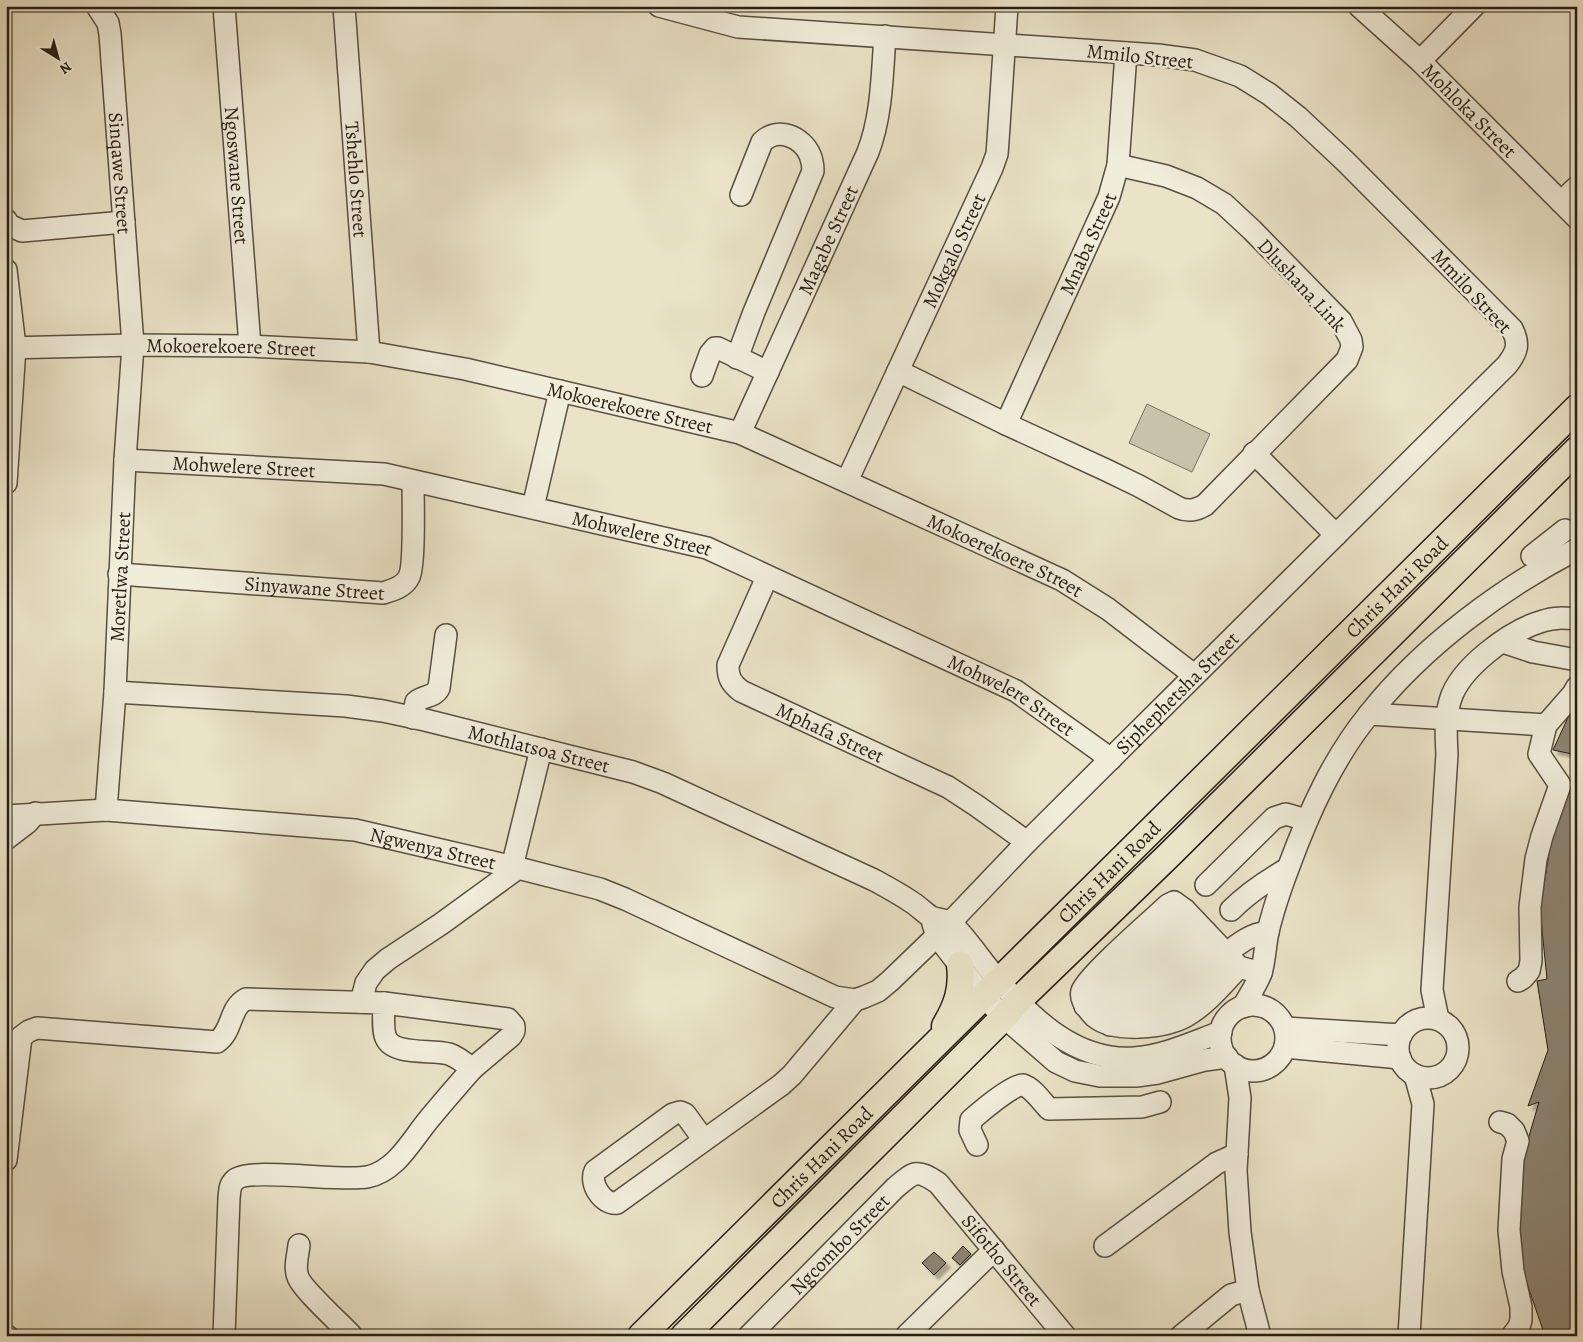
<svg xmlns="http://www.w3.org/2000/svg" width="1583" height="1342" font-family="Alegreya,serif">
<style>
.green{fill:#c9c2a9;stroke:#78705f}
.building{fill:#8c8472;stroke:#271e15;filter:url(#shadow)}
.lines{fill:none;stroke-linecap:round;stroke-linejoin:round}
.minor-casing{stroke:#584f42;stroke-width:24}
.major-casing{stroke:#271e15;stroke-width:29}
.minor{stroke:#f1eddb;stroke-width:21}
.major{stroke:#eae3c7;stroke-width:26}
.labels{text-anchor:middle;stroke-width:5;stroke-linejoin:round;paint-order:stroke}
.street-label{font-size:20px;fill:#271e15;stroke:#f1eddb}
</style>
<defs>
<filter id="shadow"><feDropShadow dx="4.5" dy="4.5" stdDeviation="1" flood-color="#0004"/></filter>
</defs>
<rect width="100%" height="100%" fill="#eae3c7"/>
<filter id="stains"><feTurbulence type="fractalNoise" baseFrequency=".004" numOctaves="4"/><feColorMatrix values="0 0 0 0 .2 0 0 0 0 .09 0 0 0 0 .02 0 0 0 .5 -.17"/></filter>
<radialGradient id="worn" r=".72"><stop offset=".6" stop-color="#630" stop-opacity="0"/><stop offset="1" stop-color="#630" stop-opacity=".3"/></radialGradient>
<path class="green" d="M 1147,404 L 1210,434 L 1192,472 L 1129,443 Z"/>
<path class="building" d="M 1577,708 L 1577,755 L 1553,750 L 1571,711 Z
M 1577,773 L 1577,1336 L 1545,1336 L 1522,1269 L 1518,1204 L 1525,1150 L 1539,1102 L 1528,1106 L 1548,1050 L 1537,981 L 1547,979 L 1540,910 L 1552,835 Z
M 963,1246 L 971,1254 L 960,1265 L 952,1258 Z
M 934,1252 L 946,1263 L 934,1275 L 922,1263 Z
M 1001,1330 L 1007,1336 L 996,1336 Z"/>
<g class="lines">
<defs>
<g id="minor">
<path id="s1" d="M 97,6 L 108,23 L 110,34 L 133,345 L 125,460 L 115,692 L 106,810"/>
<path id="s2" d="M 224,6 L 250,346"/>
<path id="s3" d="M 344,6 L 369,352"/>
<path id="s4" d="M 1359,6 L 1420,61 L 1577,218"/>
<path d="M 1420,61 L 1474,6"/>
<path d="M 1561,202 L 1577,187"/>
<path d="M 6,220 L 9,225 L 22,231 L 124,222"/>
<path d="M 6,270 L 15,347 L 6,483"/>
<path id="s5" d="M 6,348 L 133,345 L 250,346 L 369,352 L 465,369 L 740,433 L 1062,580 L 1108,609 L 1194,675"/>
<path d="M 737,358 L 754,312 L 813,171 C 813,165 812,160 810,155 C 802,137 778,126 762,142 L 741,195"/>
<path d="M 898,371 L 1006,424 L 1106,470 L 1139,486 L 1179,508 C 1189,512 1196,510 1205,505 L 1347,360 L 1352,347 L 1351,340 L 1341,321 L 1252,230 L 1224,204 L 1197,188 L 1166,176 L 1118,165"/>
<path d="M 702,376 L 710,354 L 715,348 L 718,348 L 768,372"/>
<path id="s6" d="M 1006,424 L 1109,197 L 1118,165 L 1126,53"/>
<path id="s7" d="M 740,433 L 868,152 C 882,115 882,76 885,36"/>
<path d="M 1254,453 L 1336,535"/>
<path id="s8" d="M 125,460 L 384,474 L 707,548 L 1016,691 L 1111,759"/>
<path id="s9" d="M 847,481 L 992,168 L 997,154 L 998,141 L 1007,6"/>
<path d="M 533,507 L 560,391"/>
<path d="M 1532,556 L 1565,530"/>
<path id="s10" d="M 119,574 L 383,593 C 393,590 404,587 409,577 C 415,565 413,499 413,481"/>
<path id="s11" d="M 767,577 L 728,665 C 728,678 731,683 741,691 L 948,787 L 977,806 L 1027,842"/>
<path d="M 1503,642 L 1533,652 L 1577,660"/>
<path id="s12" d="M 115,692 L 346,706 L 383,711 L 425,720 L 633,772 L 663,783 L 874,880 C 887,887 900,894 913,903 C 919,907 925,913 931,917 C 938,920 947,919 952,924 C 969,941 982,962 998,980 C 1033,1020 1077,1062 1134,1058 C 1164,1056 1193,1042 1221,1032"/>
<path d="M 1369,714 L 1546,725"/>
<path d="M 413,718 L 416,702 C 423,695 434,698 439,688 L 446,635"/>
<path id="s13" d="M 6,816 L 106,810 L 355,830 L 518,868 L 600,889 L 625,899 L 835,997 L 855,1000 L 864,997 L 878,991 L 890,981 L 944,929 L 1027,842 L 1507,365 C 1517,352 1520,344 1512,329 L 1346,162 L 1298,117 L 1269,94 L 1240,76 L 1195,60 L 1158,55 L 738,27 L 659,6"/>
<path d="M 6,839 L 27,823 L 36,813"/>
<path d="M 512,867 L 541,749"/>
<path d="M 1206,885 L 1274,818 L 1286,814 L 1306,820"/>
<path d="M 1231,910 C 1248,893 1266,881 1287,869"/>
<path d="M 933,924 L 937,936 L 984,997 L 1004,1017 L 1056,1062 L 1075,1071 L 1100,1076 L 1136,1076 L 1158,1073 L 1205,1060 L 1227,1057"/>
<path d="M 1226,954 C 1239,943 1251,934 1268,932"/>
<path d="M 1239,967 C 1223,984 1206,1005 1186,1016 C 1165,1028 1115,1033 1095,1017 C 1089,1011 1079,1000 1082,991 C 1086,977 1153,919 1168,905 L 1174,902 L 1185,910 L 1239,967 L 1261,973"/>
<path d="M 1518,981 L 1523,978 L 1529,971 L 1531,961 L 1530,907 L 1536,859 L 1542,836 L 1560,785 L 1539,754 L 1546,725 L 1573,694 L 1577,687"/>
<path d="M 361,1002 L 366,983 L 375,970 L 388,959 L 441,924 L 518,868"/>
<path d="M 384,1003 L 508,1019 L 514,1026 L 514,1031 L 511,1036 L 472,1069"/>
<circle cx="1253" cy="1038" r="33"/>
<path d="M 1085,1006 L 1185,910"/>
<path d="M 1243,1007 C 1249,996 1257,984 1261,973 C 1265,960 1265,945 1268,932 C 1273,910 1281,887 1289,866 C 1309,812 1333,758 1370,713 C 1423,646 1502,588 1577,549"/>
<path d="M 1096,1017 L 1195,921"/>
<circle cx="1428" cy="1048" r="30"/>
<path d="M 1438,1019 L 1432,990 L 1447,754 C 1446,736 1445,718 1450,701 C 1459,668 1511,630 1543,621 C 1554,617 1565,618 1577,619"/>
<path d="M 1163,1023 L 1194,989 L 1228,956"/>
<path d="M 1110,1025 L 1206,932"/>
<path d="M 1136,1027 L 1160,1000 L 1217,945"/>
<path d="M 1285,1028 L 1401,1035"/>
<path d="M 1285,1047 L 1400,1058"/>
<path d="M 1235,1065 L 1240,1098 L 1236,1171 L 1240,1232 L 1248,1290 L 1260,1336"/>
<path d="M 1500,1122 L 1507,1124 L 1514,1131 L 1518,1141 L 1513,1159 L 1509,1230 L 1513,1271 L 1521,1307 L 1521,1320 L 1519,1327 L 1512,1336"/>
<path d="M 704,1140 L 685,1114 L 680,1112 L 673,1114 L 595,1171 C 589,1184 603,1205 617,1203 L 781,1085 L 792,1075 L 855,1000"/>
<path d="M 977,1145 L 970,1130 L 971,1120 C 979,1113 1014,1083 1023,1085 C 1033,1088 1042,1102 1049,1109 L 1142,1107 L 1160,1102"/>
<path d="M 6,1160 L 21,1037 L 29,1031 L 37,1028 L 217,1042 C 233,1031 229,1008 246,999 L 384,1003 C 384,1013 382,1029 386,1038 C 394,1056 432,1049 449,1054 C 458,1057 465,1063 472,1069 C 458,1085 444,1101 430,1118 C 412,1139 397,1171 367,1177 C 341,1182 249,1167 235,1180 C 229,1185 230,1191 229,1198 L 224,1336"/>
<path d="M 299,1245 C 298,1255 294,1268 298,1277 C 302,1289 341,1324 352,1336"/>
<path d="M 1105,1246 L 1217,1163 L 1237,1154"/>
<path d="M 6,1336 L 7,1336"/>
<path id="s14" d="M 749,1336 L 895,1188 C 914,1172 916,1168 938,1183 L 1065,1336"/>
<path d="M 906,1336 L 994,1250"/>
<path d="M 1181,1336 L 1231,1295 L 1248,1290"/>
<path d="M 1409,1336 L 1423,1104 L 1415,1075"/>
</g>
<g id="major">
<path d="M 945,1026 C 957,1006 963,989 960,965"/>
<path id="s15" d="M 641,1336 L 1577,408"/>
<path d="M 684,1336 L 1004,1017 L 1018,1001 L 1169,855 L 1577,450"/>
</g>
</defs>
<use href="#minor" class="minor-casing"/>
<use href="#major" class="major-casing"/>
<use href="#minor" class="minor"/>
<use href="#major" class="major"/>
</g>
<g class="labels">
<g class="street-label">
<text transform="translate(1140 56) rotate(6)" y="7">Mmilo Street</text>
<text dy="7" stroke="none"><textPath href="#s4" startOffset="152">Mohloka Street</textPath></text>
<text dy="7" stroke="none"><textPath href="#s1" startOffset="171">Sinqawe Street</textPath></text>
<text dy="7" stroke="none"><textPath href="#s2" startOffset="170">Ngoswane Street</textPath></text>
<text dy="7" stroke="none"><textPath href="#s3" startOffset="174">Tshehlo Street</textPath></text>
<text dy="7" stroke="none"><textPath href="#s7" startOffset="212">Magabe Street</textPath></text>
<text dy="7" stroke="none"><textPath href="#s6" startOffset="198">Mnaba Street</textPath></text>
<text dy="7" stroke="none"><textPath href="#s9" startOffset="254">Mokgalo Street</textPath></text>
<text transform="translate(1302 285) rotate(47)" y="7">Dlushana Link</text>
<text transform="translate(1472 291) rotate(47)" y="7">Mmilo Street</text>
<text dy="7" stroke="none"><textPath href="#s5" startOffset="225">Mokoerekoere Street</textPath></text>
<text dy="7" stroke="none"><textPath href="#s5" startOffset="630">Mokoerekoere Street</textPath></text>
<text dy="7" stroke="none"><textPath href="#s8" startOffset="119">Mohwelere Street</textPath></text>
<text dy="7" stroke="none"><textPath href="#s8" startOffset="524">Mohwelere Street</textPath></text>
<text dy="7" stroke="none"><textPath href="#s5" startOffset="1035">Mokoerekoere Street</textPath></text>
<text transform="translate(120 577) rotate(-87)" y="7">Moretlwa Street</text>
<text dy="7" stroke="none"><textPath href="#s10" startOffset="196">Sinyawane Street</textPath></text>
<text dy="7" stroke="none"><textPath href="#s15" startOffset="1064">Chris Hani Road</textPath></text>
<text dy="7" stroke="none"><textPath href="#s13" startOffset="1328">Siphephetsha Street</textPath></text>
<text dy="7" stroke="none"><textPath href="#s8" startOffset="929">Mohwelere Street</textPath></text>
<text dy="7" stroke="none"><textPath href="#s11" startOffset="225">Mphafa Street</textPath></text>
<text dy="7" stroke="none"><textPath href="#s12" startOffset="429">Mothlatsoa Street</textPath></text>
<text dy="7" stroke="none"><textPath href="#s13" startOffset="430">Ngwenya Street</textPath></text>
<text dy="7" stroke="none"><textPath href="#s15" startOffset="659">Chris Hani Road</textPath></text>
<text dy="7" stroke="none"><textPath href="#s15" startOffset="254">Chris Hani Road</textPath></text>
<text dy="7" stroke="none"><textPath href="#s14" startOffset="129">Ngcombo Street</textPath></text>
<text dy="7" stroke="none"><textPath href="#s14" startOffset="358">Sifotho Street</textPath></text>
</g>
</g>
<rect width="1583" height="1342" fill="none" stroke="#eae3c7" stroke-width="25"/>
<rect x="8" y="8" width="1568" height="1327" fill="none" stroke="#271e15" stroke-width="2.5"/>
<rect x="12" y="12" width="1558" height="1317" fill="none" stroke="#271e15"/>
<g transform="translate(58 58) rotate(143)" stroke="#f1eddb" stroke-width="4" paint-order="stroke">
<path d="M0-4L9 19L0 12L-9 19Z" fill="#271e15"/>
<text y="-8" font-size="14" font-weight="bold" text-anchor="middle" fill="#271e15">N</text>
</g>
<rect width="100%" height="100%" filter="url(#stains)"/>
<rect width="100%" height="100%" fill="url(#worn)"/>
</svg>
